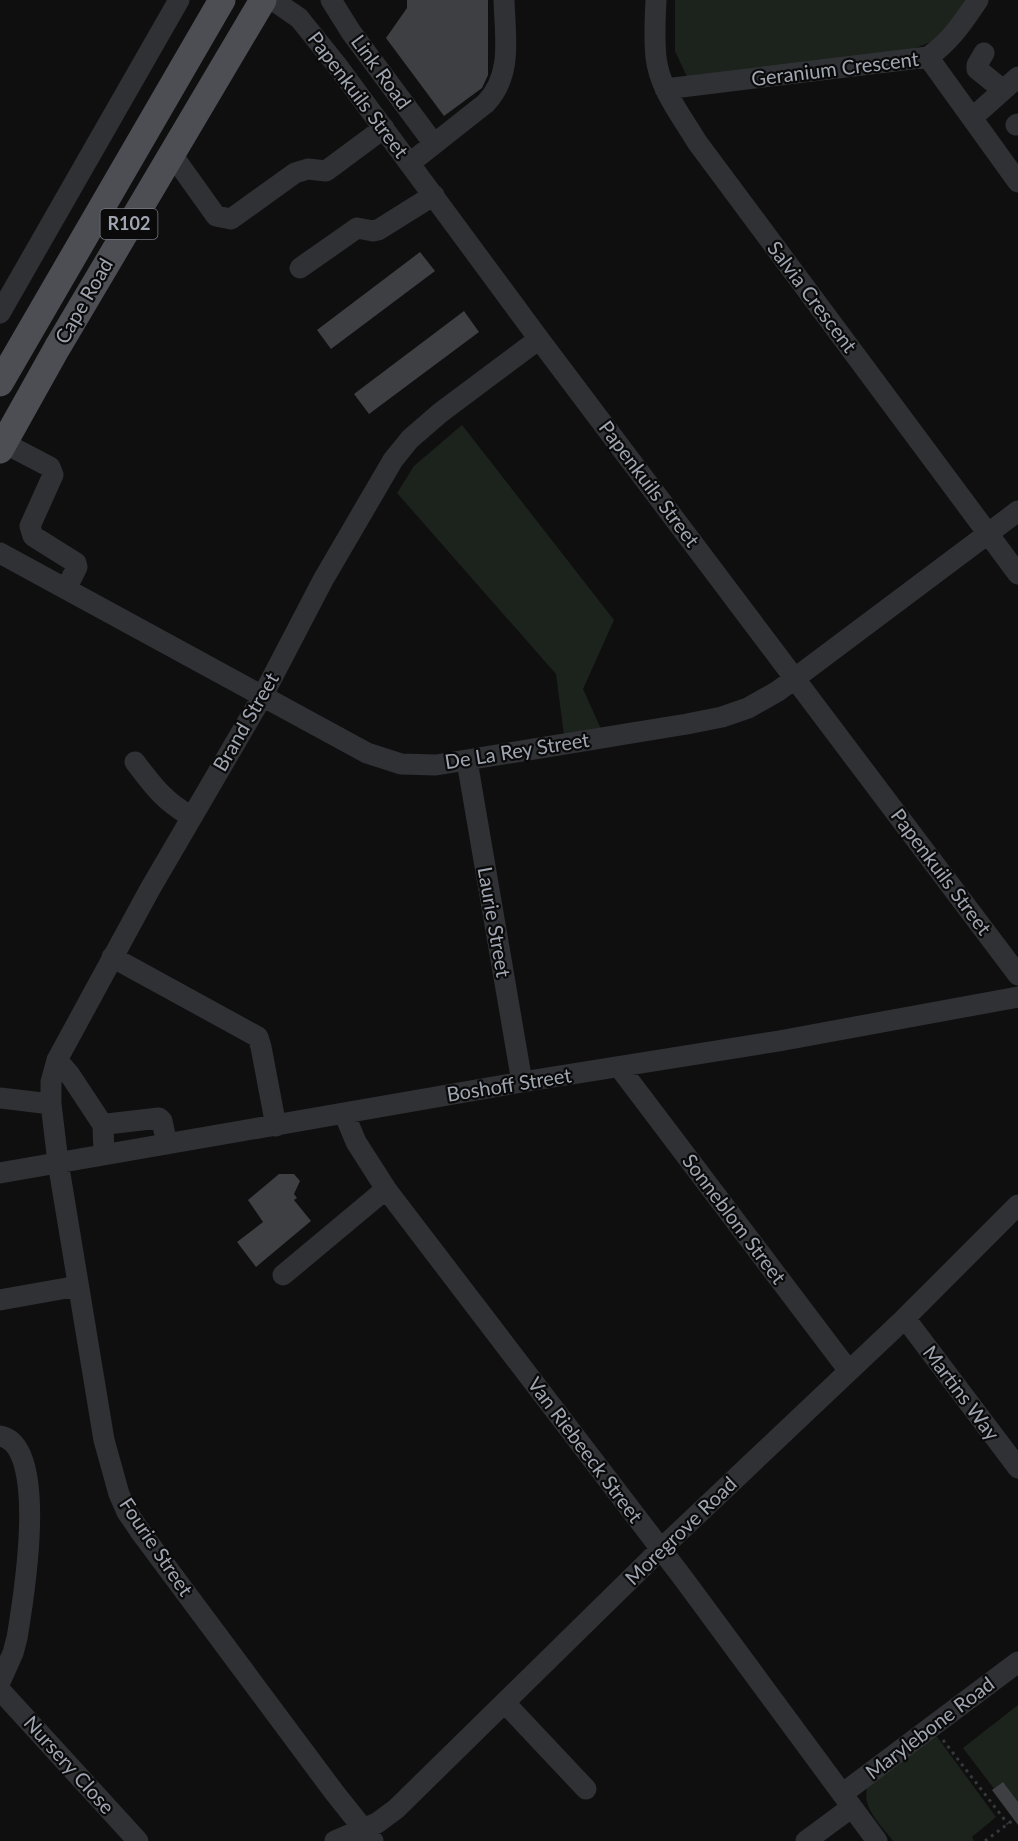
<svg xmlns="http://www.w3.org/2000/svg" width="1018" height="1841" font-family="Lato,sans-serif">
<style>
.green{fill:#1c231c}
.building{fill:#3e3f43}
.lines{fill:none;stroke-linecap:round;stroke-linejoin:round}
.path{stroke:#36383c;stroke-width:3;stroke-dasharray:3 4.5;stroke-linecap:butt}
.minor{stroke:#303135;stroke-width:21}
.major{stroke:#4c4e54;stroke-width:27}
.labels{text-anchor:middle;stroke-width:4.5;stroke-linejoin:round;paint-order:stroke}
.shield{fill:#0a0a0b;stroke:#73777f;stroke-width:1.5}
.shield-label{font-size:18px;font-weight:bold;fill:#a0a6b1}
.street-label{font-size:20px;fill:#a0a6b1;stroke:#0a0a0b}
</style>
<rect width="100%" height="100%" fill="#0f0f10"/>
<path class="green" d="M 675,0 L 970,0 L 933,41 L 903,53 L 688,79 L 675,51 Z
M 462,425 L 614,620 L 583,689 L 601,729 L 564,735 L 556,674 L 397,493 L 414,466 Z
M 1018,1705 L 1018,1820 L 963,1748 Z
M 935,1734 L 996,1817 L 972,1837 L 974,1841 L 893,1841 C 881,1825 860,1807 868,1785 Z"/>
<path class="building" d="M 407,0 L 488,0 L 488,75 L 482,88 L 444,116 L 386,38 L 407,8 Z
M 420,252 L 435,271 L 331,349 L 317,330 Z
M 464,311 L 479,332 L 369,414 L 354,394 Z
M 279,1174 L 294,1174 L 300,1181 L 294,1194 L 297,1198 L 294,1200 L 311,1221 L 256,1267 L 237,1242 L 263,1222 L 248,1200 Z
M 1003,1782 L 1018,1802 L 1018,1825 L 992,1790 Z"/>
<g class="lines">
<path class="path" d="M 943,1740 L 1008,1824
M 985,1841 L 1013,1820"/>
<path class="minor" d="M 273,0 L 299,18 L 336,64 L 539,339 L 1018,975
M 331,0 L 351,32 L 434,144
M 656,0 C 655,19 654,38 656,57 C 659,88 681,115 697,142 L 1018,574
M 984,53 L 977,65 L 977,69 L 1003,90
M 928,57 L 1018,182
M 665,89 L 928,57 C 950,42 963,22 978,0
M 972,118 L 1018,77
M 1016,125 L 1018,124
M 171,153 L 216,216 L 231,219 L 295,173 L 308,169 L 326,171 L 384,128
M 410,163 L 486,103 C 513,74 505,37 504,0
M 300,268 L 357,228 L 373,231 L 378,230 L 434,195
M 0,313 L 179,0
M 4,443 L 50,467 L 53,475 L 30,526 L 33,536 L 76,563 L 77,567 L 66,589
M 0,553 L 367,753 L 401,764 L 436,765 L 687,724 L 722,717 L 748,708 L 778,691 L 1018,511
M 467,761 L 522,1082
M 135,762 C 153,786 165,802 192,817
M 112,957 L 258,1037 L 261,1047 L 276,1126
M 57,1060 L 70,1075 L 103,1125
M 619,1067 L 849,1371
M 0,1098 L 51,1104
M 344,1113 L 356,1142 L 386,1189 L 683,1578 L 877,1841
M 104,1154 L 103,1125 L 107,1124 L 159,1118 L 162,1121 L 167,1144
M 0,1173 L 522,1082 L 779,1041 L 1018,997
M 283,1275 L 386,1189
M 0,1300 L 78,1286
M 905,1318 L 1018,1468
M 0,1436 C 50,1444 23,1602 17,1638 L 13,1653 L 0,1682
M 0,1690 L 138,1841
M 505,1703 L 586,1789
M 842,1794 L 1018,1662
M 335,1841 L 377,1823 L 396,1809 L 661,1549 L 905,1318 L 1018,1205
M 373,1841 L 334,1792 L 142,1534 L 127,1512 L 119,1494 L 104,1440 L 58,1162 L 51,1104 L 51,1082 L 57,1060 L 150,889 L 262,697 L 323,580 L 393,460 L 410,439 L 440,413 L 539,339
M 806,1841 L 852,1807"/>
<path class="major" d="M 0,383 L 222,0
M 0,450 L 57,348 L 263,0"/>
</g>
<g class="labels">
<rect class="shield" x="100.5" y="209" width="57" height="30" rx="4.5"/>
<g class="shield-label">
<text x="129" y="230">R102</text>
</g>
<g class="street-label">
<text transform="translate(835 69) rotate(-7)" y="7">Geranium Crescent</text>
<text transform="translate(381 72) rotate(54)" y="7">Link Road</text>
<text transform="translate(358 95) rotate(53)" y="7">Papenkuils Street</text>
<text transform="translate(812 297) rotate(53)" y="7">Salvia Crescent</text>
<text transform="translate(84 301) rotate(-60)" y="7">Cape Road</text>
<text transform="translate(649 484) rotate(53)" y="7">Papenkuils Street</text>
<text transform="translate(246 722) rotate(-60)" y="7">Brand Street</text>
<text transform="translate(517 751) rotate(-9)" y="7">De La Rey Street</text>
<text transform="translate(941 872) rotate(53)" y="7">Papenkuils Street</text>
<text transform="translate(494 922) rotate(80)" y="7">Laurie Street</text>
<text transform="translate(509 1085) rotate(-9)" y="7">Boshoff Street</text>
<text transform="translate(734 1219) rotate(53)" y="7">Sonneblom Street</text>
<text transform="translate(961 1393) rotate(53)" y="7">Martins Way</text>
<text transform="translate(585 1450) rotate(53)" y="7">Van Riebeeck Street</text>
<text transform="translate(681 1531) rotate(-44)" y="7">Moregrove Road</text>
<text transform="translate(156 1547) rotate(56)" y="7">Fourie Street</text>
<text transform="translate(930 1728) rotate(-37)" y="7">Marylebone Road</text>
<text transform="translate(69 1765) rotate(48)" y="7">Nursery Close</text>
</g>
</g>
</svg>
